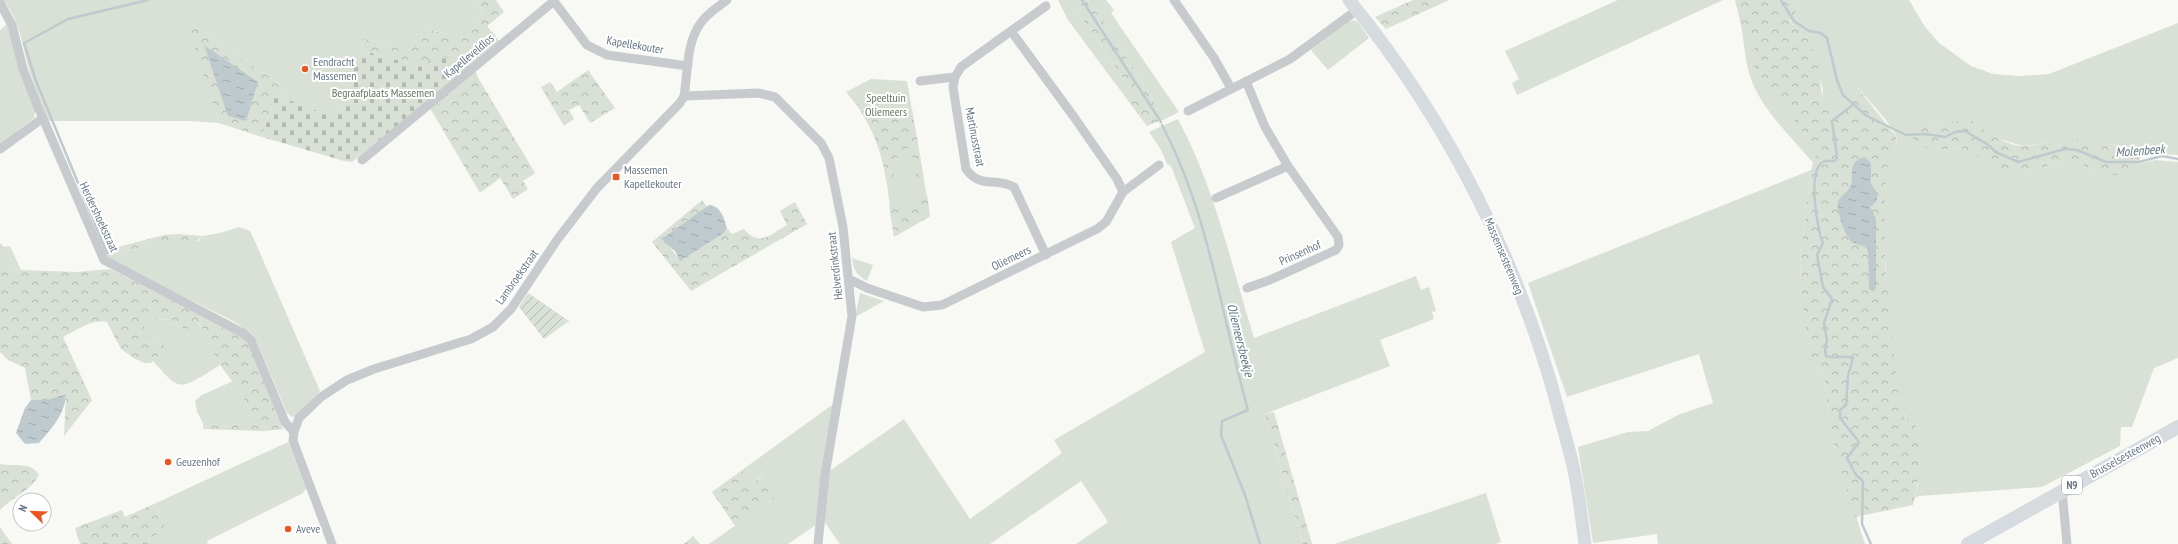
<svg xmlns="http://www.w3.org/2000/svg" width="2178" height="544" font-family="'PT Sans Narrow',sans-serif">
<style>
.green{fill:#d9e0d5}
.forest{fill:url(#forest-crowns)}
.cemetery{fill:url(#cemetery-stones)}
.garden{fill:url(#garden-furrows)}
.water{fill:url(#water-ripples)}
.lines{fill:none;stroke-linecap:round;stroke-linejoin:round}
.stream{stroke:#bfcace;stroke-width:2.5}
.minor{stroke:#c7cbce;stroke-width:9}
.secondary{stroke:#d6dbdf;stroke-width:13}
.primary{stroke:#d6dbdf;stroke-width:14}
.poi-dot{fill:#ea5522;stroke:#fff;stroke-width:1.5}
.labels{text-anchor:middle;stroke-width:4;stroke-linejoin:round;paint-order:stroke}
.shield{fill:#fff;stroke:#93a0ab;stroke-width:1}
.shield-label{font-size:11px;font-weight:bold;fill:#657787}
.street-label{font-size:12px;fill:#657787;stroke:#fff}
.poi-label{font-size:12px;fill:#657787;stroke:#fff;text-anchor:start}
.park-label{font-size:12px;fill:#657961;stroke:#fff}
.water-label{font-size:13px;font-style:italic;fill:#617983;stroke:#fff}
</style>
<defs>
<pattern id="forest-crowns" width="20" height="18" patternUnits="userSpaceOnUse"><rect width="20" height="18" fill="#d9e0d5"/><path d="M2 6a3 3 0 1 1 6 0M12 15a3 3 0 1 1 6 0" fill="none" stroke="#b4bab2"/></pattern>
<pattern id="cemetery-stones" width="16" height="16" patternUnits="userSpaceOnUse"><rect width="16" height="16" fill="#d9e0d5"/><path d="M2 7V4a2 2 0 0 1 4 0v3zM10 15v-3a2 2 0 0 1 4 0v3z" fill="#b4bab2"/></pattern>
<pattern id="garden-furrows" width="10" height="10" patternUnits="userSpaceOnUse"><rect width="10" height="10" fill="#d9e0d5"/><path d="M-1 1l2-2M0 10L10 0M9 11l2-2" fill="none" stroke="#b4bab2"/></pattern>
<pattern id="water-ripples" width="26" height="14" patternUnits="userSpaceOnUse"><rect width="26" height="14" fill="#bfcace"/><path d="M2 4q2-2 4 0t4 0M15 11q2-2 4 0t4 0" fill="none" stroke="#9fa9ad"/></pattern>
</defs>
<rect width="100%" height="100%" fill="#f8f8f5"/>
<path class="green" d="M 3,0 L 475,0 L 483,10 L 468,38 L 419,28 L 411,50 L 364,39 L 336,118 L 280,97 L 284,87 L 196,27 L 187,22 L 219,123 L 189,121 L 49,121 C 41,103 34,85 28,66 C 22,43 19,19 3,0 Z
M 1058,0 L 1069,0 L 1132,91 L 1132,106 L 1068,20 Z
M 1087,0 L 1106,0 L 1114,10 L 1111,13 L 1179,112 L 1165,119 L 1102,19 Z
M 1618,0 L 1723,0 L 1517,95 L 1512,83 L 1519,79 L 1505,51 Z
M 1794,0 L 1909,0 L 1925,27 L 1939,43 L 1971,66 L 1993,74 L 2019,76 L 2049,74 L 2178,23 L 2178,155 L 2142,153 L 2121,146 L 2089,141 L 2068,140 L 2023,146 L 1999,139 L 1981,129 L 1971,119 L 1916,127 L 1936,150 L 1961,148 L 2021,171 L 2075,161 L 2100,174 L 2135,172 L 2138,164 L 2156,160 L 2178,162 L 2178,358 L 2154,368 L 2132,427 L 2121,427 L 2120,446 L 2042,487 L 1919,496 L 1915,498 L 1918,484 L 1909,421 C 1889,405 1882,227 1885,195 C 1885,186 1885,176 1887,168 C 1890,157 1900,148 1896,136 C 1892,124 1866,98 1857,87 L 1835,113 L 1826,107 L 1822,100 L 1823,89 L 1807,37 L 1796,30 L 1789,18 L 1800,8 Z
M 1353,20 L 1358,22 L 1369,38 L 1328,70 L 1311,50 L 1344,24 Z
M 8,23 L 35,111 L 34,118 L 0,144 L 0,30 Z
M 1741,25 L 1755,35 L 1760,40 L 1756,47 L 1755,70 L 1818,150 L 1813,163 C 1791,136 1759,108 1749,73 C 1745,58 1744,41 1741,25 Z
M 871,79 L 907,81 L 930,216 L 894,237 C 886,179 886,138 846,92 Z
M 1178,119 C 1215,188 1231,264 1254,338 L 1416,276 L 1421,290 L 1429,287 L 1436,311 L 1432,312 L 1434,319 L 1380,340 L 1390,366 L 1265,414 L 1303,544 L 1076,544 L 1108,522 L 1081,481 L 990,544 L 840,544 L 823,520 L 828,472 L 904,419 L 970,519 L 1062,453 L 1054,440 L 1205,352 L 1171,242 L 1195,228 L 1171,166 L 1167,164 L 1160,148 L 1149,132 Z
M 1811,170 L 1800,263 L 1802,300 L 1813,361 L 1825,381 L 1828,415 L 1834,447 L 1865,544 L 1658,544 L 1657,534 L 1593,543 L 1578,447 L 1628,432 L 1648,431 L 1678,415 L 1713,403 L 1699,354 L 1567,397 L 1528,283 Z
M 239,227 L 250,231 L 253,237 L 320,391 L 296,416 L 292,417 L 287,413 L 257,342 L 253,335 L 235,322 L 110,260 L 106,255 L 161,244 L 199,241 L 202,236 L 220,233 Z
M 0,243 L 4,247 L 10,246 L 21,270 L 0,267 Z
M 852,258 L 873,265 L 867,281 C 857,276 853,269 852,258 Z
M 860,293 L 884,301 L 855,317 Z
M 145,310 L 157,319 L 171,320 L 179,328 L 195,320 L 207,333 L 220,365 C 211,370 188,388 178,384 C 169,381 160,368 153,361 L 164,351 L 160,341 L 149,344 L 143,342 L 139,334 L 144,328 L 141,316 Z
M 233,381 C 241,393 251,404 249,419 C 235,427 218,427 203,423 L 197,412 L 195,401 L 202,395 Z
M 835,403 L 817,524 L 788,544 L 709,544 L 776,497 L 762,476 L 751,484 L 742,470 Z
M 288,442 L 306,488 L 303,493 L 207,541 L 208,544 L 150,544 L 148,539 L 166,530 L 154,504 Z
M 1486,493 L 1501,542 L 1496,544 L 1335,544 Z"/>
<path class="forest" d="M 475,0 L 496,0 L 504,12 L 487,26 L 500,42 L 473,64 L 427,68 L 360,50 L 364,39 L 411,50 L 419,28 L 468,38 L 483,10 Z
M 1069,0 L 1087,0 L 1102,19 L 1165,119 L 1147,126 L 1132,106 L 1132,91 Z
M 1413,0 L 1449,0 L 1386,29 L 1375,17 Z
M 1735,0 L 1794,0 L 1800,8 L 1789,19 C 1793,29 1801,30 1807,38 C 1813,45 1815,58 1818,67 C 1824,87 1816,101 1835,113 L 1856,86 L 1896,136 L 1897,146 L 1887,168 L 1885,197 L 1885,266 L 1898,392 L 1905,418 L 1915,422 C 1922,449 1920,479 1913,505 L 1855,517 L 1834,447 L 1828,415 L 1825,381 L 1813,361 L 1809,348 L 1802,300 L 1800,263 L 1811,170 L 1817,150 L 1755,70 L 1750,54 L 1760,40 L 1741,25 Z
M 186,22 L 196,27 L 284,87 L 280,97 L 275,95 L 262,137 L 219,123 Z
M 588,70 L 615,108 L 590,123 L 579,105 L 569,110 L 574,119 L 564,126 L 541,87 L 550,82 L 557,92 Z
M 476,71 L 477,76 L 535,173 L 523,181 L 528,189 L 513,199 L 500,178 L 480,193 L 430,108 Z
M 876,95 L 889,100 L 903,113 L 912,109 L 924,179 L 916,180 L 915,162 L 909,149 L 906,148 L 895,160 L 893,179 L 886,179 C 882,150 872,128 857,104 Z
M 1971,119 C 1983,130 2007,147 2024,146 C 2039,145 2052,141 2067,140 C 2092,139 2118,145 2142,153 L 2135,172 L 2116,175 L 2100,174 L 2075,161 L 2021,171 L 2001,170 L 1961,148 L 1936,150 L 1921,146 L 1913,141 L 1916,127 Z
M 927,194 L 930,216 L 894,237 L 889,205 L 906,210 Z
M 702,200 L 707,207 L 663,238 L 680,260 L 724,233 L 727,228 L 732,234 L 744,229 C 759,247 770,235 787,225 L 780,211 L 795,202 L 807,224 L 691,291 L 652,242 Z
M 179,234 L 202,236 L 195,243 L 161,244 L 106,255 L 103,251 L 164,235 Z
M 0,267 L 21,270 L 77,272 L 110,269 L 237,333 L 246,340 L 250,347 L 283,429 L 265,431 L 203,429 L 203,423 C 218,427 235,427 249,419 C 251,398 231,382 221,366 C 210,350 211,334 195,320 L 191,329 L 179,328 L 171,320 L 157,319 L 145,310 L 142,316 L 144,320 L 144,328 L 139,334 L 143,342 L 149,344 L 160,341 L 163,343 L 164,351 L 151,363 L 145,363 L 135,359 L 121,349 L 107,322 C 92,318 76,331 63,337 L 92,400 L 64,436 L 66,394 L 46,400 L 31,400 L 25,368 L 8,360 L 0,352 Z
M 1274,412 L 1312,544 L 1303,544 L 1265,414 Z
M 0,464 C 14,467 31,461 39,475 C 30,492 12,497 0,510 L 0,527 L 12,544 L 0,544 Z
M 742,470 L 751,484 L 763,476 L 776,497 L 735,526 L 712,492 Z
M 154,504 L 166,530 L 148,539 L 150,544 L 80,544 L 75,528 L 122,510 L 125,517 Z
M 693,536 L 700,544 L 684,544 Z"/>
<path class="cemetery" d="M 360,50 L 427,68 L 431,54 L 473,64 L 352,162 L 344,161 L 262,137 L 275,95 L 336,118 Z"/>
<path class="garden" d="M 528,293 L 569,321 L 544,339 L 519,307 Z"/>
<path class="water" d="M 204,45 L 258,82 L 246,121 L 228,116 Z
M 1865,157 L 1871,163 L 1871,184 L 1878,194 L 1876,202 L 1870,207 L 1876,219 L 1876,289 L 1873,291 L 1869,289 L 1869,285 L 1868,250 C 1864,244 1856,246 1850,240 C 1845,235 1836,210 1838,203 C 1839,195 1851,192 1852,181 C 1852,169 1851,160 1865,157 Z
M 709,205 C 721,206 724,218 727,228 L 724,233 L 680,261 L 675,251 L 664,242 L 663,238 Z
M 66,394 C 65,414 52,428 39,443 L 25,444 L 16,433 L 25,408 L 31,400 L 46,400 Z"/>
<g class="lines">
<path class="stream" d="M 1082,0 L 1161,122
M 1781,0 L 1794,21 L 1809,31 L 1821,33 L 1827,38 L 1837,80 L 1843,95 L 1867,116 L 1906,135 L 1925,134 L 1945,137 L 1955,132 L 1965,131 L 1987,144 L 1996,152 L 2018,162 L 2065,149 L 2077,150 L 2106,162 L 2139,162 L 2162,156 L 2178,159
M 1854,104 L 1832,121 L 1837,156 L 1835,161 C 1831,161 1826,160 1823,162 C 1807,171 1817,229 1823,243 L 1817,255 L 1823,287 L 1832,299 L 1824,323 L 1827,340 L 1825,349 L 1826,356 C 1836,360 1844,354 1853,358 L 1848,376 L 1846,405 L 1840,410 L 1840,418 L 1859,442 L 1847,458 L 1856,475 L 1863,481 L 1862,524 L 1871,544
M 1162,125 C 1209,214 1221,314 1248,410 L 1222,421 L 1221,435 L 1245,495 L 1260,544
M 107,253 L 36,81 L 24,43 L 68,19 L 148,0"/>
<path class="minor" d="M 553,0 L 587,45 L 607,55 L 688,66
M 1174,0 L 1214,58 L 1231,88
M 0,3 L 12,25 L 23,69 L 38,107 L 104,260 L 243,333 L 251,340 L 285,422 L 294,432
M 1011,31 L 1046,6
M 920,81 L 955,77
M 1246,81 L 1265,127 L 1288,166 L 1338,237 L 1339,245 L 1336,250 L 1270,280 L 1247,288
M 684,96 L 758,93 L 775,97 L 821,143 L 829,158 L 843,227 L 852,316 L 825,475 L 818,544
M 1188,111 L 1290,59 L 1357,10
M 0,149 L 43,118
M 362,160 L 554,1
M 1216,198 L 1288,166
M 1046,255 L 1014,187 C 995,177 980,189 966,169 L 953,87 L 955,77 L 961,67 L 1011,31 L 1074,117 L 1117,179 L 1123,192
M 849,279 L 867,288 L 923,307 L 942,305 L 1097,229 L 1106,222 L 1123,192 L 1159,165
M 2062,490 L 2067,544
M 332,544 L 293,441 L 294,432 L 299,418 L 321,397 L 347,380 L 374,369 L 471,339 L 493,327 L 511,309 L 557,240 L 597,188 L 680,103 L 684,96 C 688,73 686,44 700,24 C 706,14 718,7 727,0"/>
<path class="secondary" d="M 1349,0 C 1449,122 1522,267 1561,420 C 1566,440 1573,461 1576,481 C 1580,502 1582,523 1585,544"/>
<path class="primary" d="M 1968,544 L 2178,427"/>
</g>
<g class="poi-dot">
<circle cx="305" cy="69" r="4"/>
<rect x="612" y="173" width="8" height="8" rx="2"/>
<circle cx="168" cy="462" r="4"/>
<circle cx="288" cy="529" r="4"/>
</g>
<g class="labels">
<rect class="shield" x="2062" y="476" width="20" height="18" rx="3"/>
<g class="shield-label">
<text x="2072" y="489">N9</text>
</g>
<g class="street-label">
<text transform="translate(635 45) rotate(10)" y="4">Kapellekouter</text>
<text transform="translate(469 56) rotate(-40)" y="4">Kapelleveldlos</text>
<text transform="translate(975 137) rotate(79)" y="4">Martinusstraat</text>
<text transform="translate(99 217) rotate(65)" y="4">Herdershoekstraat</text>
<text transform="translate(1300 253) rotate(-24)" y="4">Prinsenhof</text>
<text transform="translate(1504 256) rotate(67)" y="4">Massemsesteenweg</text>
<text transform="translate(1011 258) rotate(-26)" y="4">Oliemeers</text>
<text transform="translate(835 266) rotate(-96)" y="4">Helverdinkstraat</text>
<text transform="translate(517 277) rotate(-55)" y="4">Lambroekstraat</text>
<text transform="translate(2125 456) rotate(-29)" y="4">Brusselsesteenweg</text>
</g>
<g class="poi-label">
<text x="313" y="66">Eendracht<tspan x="313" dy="14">Massemen</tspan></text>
<text x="624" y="174">Massemen<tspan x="624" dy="14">Kapellekouter</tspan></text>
<text x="176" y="466">Geuzenhof</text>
<text x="296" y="533">Aveve</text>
</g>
<g class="park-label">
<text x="383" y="97">Begraafplaats Massemen</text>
<text x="886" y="102">Speeltuin<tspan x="886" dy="14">Oliemeers</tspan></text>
</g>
<g class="water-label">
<text transform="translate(2140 150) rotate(-4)" y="5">Molenbeek</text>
<text transform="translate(1241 340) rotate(76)" y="5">Oliemeersbeekje</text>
</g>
</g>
<g transform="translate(32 512) rotate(293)"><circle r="19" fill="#ffffff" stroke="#c1c9cf"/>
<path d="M0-3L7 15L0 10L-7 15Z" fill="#ea5522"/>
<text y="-6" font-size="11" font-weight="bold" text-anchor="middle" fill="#657787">N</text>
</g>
</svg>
